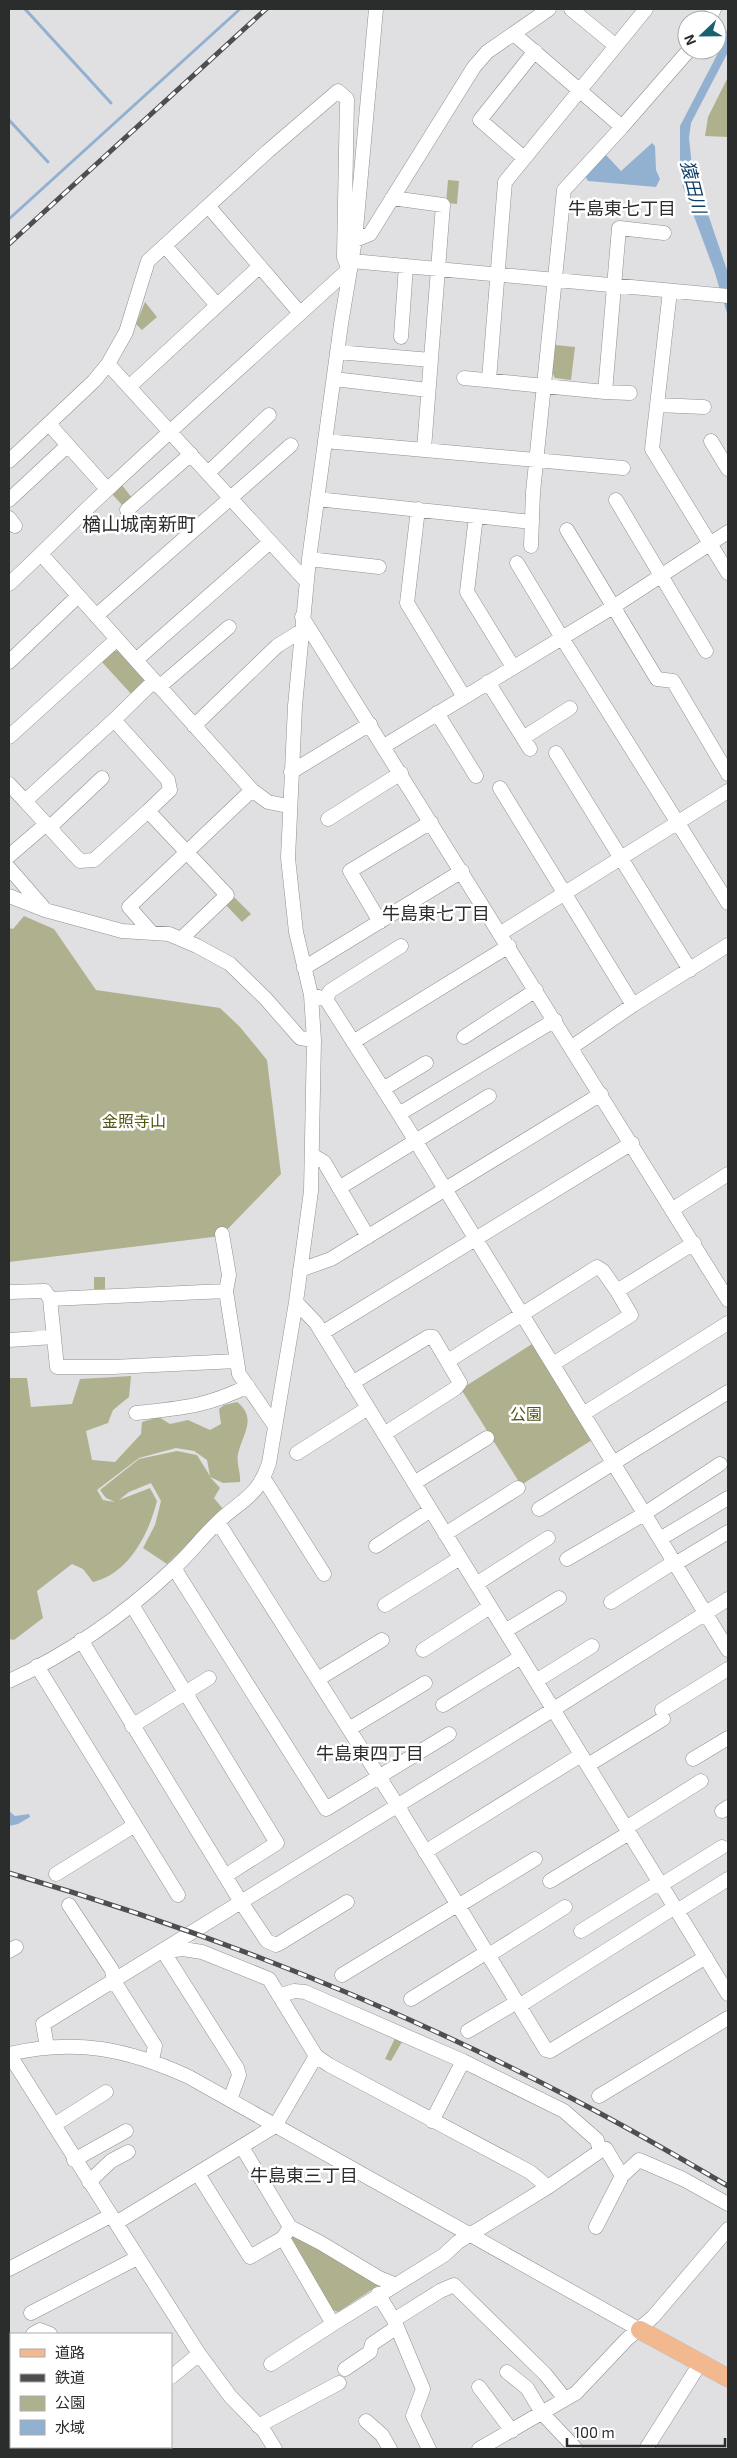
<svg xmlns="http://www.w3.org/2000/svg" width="737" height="2458" font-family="'Exo 2','Noto Sans JP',sans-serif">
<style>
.green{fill:#afb18e;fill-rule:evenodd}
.water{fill:#92b0d0}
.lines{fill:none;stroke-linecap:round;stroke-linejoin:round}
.stream{stroke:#92b0d0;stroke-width:3}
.minor-casing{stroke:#8f9091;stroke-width:15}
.major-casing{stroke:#bbb;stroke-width:19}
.minor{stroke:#fff;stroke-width:14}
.major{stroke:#f2b991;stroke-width:18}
.rail-casing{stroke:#4d4e4f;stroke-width:5}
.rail{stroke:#fff;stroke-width:3;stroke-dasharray:9;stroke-linecap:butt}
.labels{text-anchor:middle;stroke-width:5;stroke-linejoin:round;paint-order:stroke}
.park-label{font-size:16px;fill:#555612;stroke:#fff}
.water-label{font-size:18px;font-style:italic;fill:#0f3e67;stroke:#fff}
.neighbourhood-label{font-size:18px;fill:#2b2c2c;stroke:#fff}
.quarter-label{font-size:19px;fill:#2b2c2c;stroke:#fff}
</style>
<rect width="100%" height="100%" fill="#e0e0e2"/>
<path class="green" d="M 728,77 L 728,137 L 705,136 L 708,117 Z
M 448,180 L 459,181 L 457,204 L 446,203 Z
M 145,302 L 157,317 L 142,330 L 136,324 Z
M 555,345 L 575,347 L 571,380 L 555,378 L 552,372 Z
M 121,484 L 133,499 L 124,507 L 111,493 Z
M 121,650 L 144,677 L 144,686 L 133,696 L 101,661 L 113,651 Z
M 233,896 L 251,914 L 242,922 L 225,904 Z
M 24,916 L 54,929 L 96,990 L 220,1008 L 240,1027 L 267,1060 L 281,1174 L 221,1236 L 9,1262 L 9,928 L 13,929 Z
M 94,1277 L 105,1277 L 105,1289 L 94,1289 Z
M 532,1344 L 592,1440 L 521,1485 L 461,1389 Z
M 131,1376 L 129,1397 L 113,1410 L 108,1423 L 86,1431 L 92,1460 L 115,1462 L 141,1434 L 142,1422 L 159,1417 L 170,1424 L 188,1420 L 210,1430 L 221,1424 L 219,1409 L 224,1405 L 237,1402 C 258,1418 242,1435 238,1454 C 236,1464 241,1472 240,1482 L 223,1483 L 210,1477 L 220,1488 L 214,1498 L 223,1509 L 167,1564 L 143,1548 L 155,1525 L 161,1501 L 151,1483 L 129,1492 L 119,1500 L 150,1488 L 157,1501 C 149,1533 129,1574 93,1582 L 83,1569 L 72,1564 L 37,1591 L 43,1618 L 14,1640 L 9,1639 L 9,1378 L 27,1378 L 31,1407 L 72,1404 L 80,1379 ZM 176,1448 L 194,1451 L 207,1460 L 210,1476 L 197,1455 L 177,1451 L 139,1459 L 100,1490 L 106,1498 L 115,1502 L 103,1500 L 97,1490 L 139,1458 Z
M 396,2036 L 403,2040 L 391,2061 L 385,2059 Z
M 291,2234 L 382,2283 L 338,2312 L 333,2310 L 290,2240 Z
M 11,2436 L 11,2447 L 39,2447 L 40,2449 L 9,2449 L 9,2438 Z"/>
<path class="water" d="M 728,27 L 728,52 L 691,123 L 689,138 L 692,167 L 728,273 L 728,325 L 727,313 L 714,270 L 682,184 L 680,159 L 680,126 L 717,55 Z
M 652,143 L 655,146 L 656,170 L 660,179 L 656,187 L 588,181 L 585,176 L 606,155 L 621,171 Z
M 9,1811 L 15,1816 L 29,1814 L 30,1817 L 18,1824 L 9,1826 Z
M 9,2357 L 11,2359 L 11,2408 L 9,2406 Z"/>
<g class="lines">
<path class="stream" d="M 25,9 L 111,103
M 9,120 L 48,162
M 9,219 L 240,9"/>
<defs>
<path id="minor" d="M 571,9 L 616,46
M 709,20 L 714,9
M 514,34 L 622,127
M 524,158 L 480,120 L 535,51
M 392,198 L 443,205 L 424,449
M 209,207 L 299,312
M 355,240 L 370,234 L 474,67 L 487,52 L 549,9
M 165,246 L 217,305
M 352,261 L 728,296
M 670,291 L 652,449 L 728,573
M 401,337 L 406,266
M 337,352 L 431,360
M 108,364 L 306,581
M 464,378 L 605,392 L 619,228 L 664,233
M 334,379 L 428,390
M 489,380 L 505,182 L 646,9
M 129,387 L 260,266
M 605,392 L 630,393
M 657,405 L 704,407
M 49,424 L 107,489
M 325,441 L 623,468
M 711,441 L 728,469
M 9,461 L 94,381 L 108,364 L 126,332 L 148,261 L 268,151 L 338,91 L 347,99 L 344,257 L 348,268
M 208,473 L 269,415
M 317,499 L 532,522
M 9,500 L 68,445
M 616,500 L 706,651
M 418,509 L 407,603 L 464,697
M 127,510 L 191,454
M 476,516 L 467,592 L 513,667
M 9,518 L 15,526
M 567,530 L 657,679 L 673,681 L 728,774
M 531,546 L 533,492 L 564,190 L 622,127 L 689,50
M 41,554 L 252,790 L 268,802 L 288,806
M 309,559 L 379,567
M 517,563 L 562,638 L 728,903
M 9,584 C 43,553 74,520 108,489 C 187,415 269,342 349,269
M 96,616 L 291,445
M 302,617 L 728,1300
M 136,660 L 270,542
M 9,662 L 78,596
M 154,681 L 114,720 L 168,780 L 170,790 L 148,811 L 227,895 L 181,939
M 488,682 L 530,749
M 159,687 L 229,627
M 437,713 L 476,776
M 194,726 L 277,646 L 301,631
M 9,737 L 117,639
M 523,738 L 570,708
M 384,746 L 613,607 L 728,532
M 556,753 L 690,970
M 291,772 L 370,724
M 9,784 L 25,801 L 114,720
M 500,788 L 633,1005
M 25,801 L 80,861 L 94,860 L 148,811
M 328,819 L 401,773
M 49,828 L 102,778
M 9,856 L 45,825
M 9,868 L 43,907
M 9,896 L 45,910 L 122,931 L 169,934 L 197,946 L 230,964 L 266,999 L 300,1038 L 314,1040
M 380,922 L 350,871 L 431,822
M 151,932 L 129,907 L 252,790
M 501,933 L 728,791
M 304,968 L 462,871
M 311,995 L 326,999 L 399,1114 L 728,1650
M 326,999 L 330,991 L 401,946
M 464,1037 L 536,990
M 353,1042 L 509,946
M 572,1047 L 633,1005 L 728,945
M 383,1089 L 426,1063
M 399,1114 L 555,1020
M 312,1155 L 324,1162 L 368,1237
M 339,1188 L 489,1096
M 673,1209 L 728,1174
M 222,1234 L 229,1275 L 226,1291 L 239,1374 L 275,1426
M 300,1270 L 331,1259 L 601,1094
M 9,1292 L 45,1291 L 50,1299 L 226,1291
M 50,1299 L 57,1367 L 113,1367 L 237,1361
M 296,1302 L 316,1323 L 728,1994
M 322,1333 L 632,1143
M 9,1340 L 54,1337
M 448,1361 L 597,1267 L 603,1271 L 617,1291
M 553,1364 L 631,1315 L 617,1291 L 694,1243
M 352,1383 L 428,1337 L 433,1337 L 460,1383 L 456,1388 L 384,1434
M 136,1413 C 181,1408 206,1407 248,1386
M 583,1414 L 728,1323
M 297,1453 L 368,1408
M 264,1479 L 324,1574
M 414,1483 L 487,1438
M 539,1509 L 728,1392
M 218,1522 L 397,1805 L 546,2050 L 550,2051 L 706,1957
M 445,1534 L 518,1488
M 660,1539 L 728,1498
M 376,1546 L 431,1510
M 567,1559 L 644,1514 L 720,1464
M 675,1564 L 728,1532
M 174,1568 L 326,1809 L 449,1734
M 476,1584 L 548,1538
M 611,1602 L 674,1562
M 132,1605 L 277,1843 L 225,1876
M 385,1605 L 460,1558
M 505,1631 L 559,1598
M 81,1640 L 241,1902 L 267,1941 L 276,1945 L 280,1943 L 347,1902
M 423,1650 L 490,1607
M 37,1666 L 178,1895
M 318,1679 L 382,1640
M 9,1681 C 68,1654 125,1614 173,1569 C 189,1555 202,1537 218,1522 C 241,1500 258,1497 269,1463 L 296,1302 L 311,1191 L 314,1040 L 311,995 L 296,932 L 288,858 L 295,706 L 309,559 L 341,324 L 355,240 L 376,9
M 536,1681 L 592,1646
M 443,1705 L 521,1657
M 662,1710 L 728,1669
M 132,1726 L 209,1678
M 349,1729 L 425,1683
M 693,1759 L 728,1738
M 588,1765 L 663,1719
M 722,1811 L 728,1807
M 626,1828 L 701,1781
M 425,1852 L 581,1755
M 56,1874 L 135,1825
M 550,1881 L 629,1833
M 661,1885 L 722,1847
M 69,1905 L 112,1970 L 114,1981 L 155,2046 L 152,2060
M 458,1906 L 535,1859
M 677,1911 L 728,1879
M 581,1931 L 660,1882
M 9,1951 L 16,1947
M 163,1951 L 237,2068 L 239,2075 L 230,2100
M 166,1951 L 183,1949 L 202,1952 L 269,1979 L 316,2056 L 329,2065 L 530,2172 L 548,2187
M 489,1955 L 565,1907
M 342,1975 L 457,1905
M 279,1996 L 294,1991 L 305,1992 L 463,2061 L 564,2111 L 597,2140 L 600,2151 L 548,2187 L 458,2242 L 444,2255 L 333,2324 L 283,2238 L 290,2227
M 411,1999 L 487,1952
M 519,2006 L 675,1907
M 468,2031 L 517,2002
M 47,2047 L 43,2024 L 546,1714 L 728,1599
M 9,2054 C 76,2038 128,2049 189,2077 L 640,2330
M 9,2054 L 199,2354 L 230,2396 L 264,2431 L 275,2449
M 599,2096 L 728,2018
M 432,2121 L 463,2061
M 54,2125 L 106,2092
M 242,2147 L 290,2227 L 321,2243 L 379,2278 L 394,2284
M 600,2151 L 606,2149 L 622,2176
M 74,2160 L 126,2131
M 198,2174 L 250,2257 L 283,2238
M 89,2182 L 111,2161 L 128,2152
M 116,2223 L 275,2126 L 316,2056
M 596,2227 L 622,2176 L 639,2160 L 683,2179 L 728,2204
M 9,2269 L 110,2216
M 378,2294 L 394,2320
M 31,2313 L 137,2258
M 33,2334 L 40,2330 L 50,2334
M 9,2345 L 11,2346
M 271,2364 L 333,2324
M 345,2369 L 370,2352 L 372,2344 L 397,2327
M 507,2372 L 527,2388 L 542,2413 L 576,2449
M 171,2377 L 199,2354
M 479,2387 L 512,2431
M 366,2421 L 382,2435 L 390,2449
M 258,2426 L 339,2383
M 95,2447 L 96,2449
M 429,2449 L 413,2416 L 423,2389 L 394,2320 L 440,2291 L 454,2285 L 545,2374 L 565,2399
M 479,2449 L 576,2393 L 627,2339 L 653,2317 L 728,2229
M 646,2449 L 701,2362"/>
<path id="major" d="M 640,2330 L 728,2378"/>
</defs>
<use href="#minor" class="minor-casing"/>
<use href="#major" class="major-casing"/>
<use href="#minor" class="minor"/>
<use href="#major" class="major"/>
<defs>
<path id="rail" d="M 9,244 L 266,9
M 9,1873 C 203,1930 394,2005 573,2099 C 625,2126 677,2156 728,2186"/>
</defs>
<use href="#rail" class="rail-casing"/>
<use href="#rail" class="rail"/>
</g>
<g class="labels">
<g class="park-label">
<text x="134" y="1127">金照寺山</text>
<text x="526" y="1420">公園</text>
</g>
<g class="water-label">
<text transform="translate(693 187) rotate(76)" y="6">猿田川</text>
</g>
<g class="neighbourhood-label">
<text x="622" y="215">牛島東七丁目</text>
<text x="436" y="920">牛島東七丁目</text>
<text x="370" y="1760">牛島東四丁目</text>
<text x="304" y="2182">牛島東三丁目</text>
</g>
<g class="quarter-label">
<text x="139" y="531">楢山城南新町</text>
</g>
</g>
<rect width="737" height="2458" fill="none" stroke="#2b2c2c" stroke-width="20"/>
<rect x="10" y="2333" width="162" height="115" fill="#ffffff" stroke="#aaabab"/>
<rect x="20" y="2349" width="25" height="8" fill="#f2b991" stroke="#aaabab"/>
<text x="55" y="2358" font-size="15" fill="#2b2c2c">道路</text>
<rect x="20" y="2374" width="25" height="8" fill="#4d4e4f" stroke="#aaabab"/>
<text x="55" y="2383" font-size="15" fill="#2b2c2c">鉄道</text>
<rect x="20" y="2396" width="25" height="15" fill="#afb18e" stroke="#aaabab"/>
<text x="55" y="2408" font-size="15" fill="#2b2c2c">公園</text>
<rect x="20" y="2420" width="25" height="15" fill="#92b0d0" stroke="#aaabab"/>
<text x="55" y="2433" font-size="15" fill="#2b2c2c">水域</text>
<g transform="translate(702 35) rotate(248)"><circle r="24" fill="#ffffff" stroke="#aaabab"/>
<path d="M0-4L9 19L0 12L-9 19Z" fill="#196170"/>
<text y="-8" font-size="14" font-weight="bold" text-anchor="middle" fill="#2b2c2c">N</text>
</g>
<path d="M567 2438v8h158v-8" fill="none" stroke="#2b2c2c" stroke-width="2.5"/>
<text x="574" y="2438" font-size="15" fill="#2b2c2c" stroke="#ffffff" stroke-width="4" paint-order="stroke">100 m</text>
</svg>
